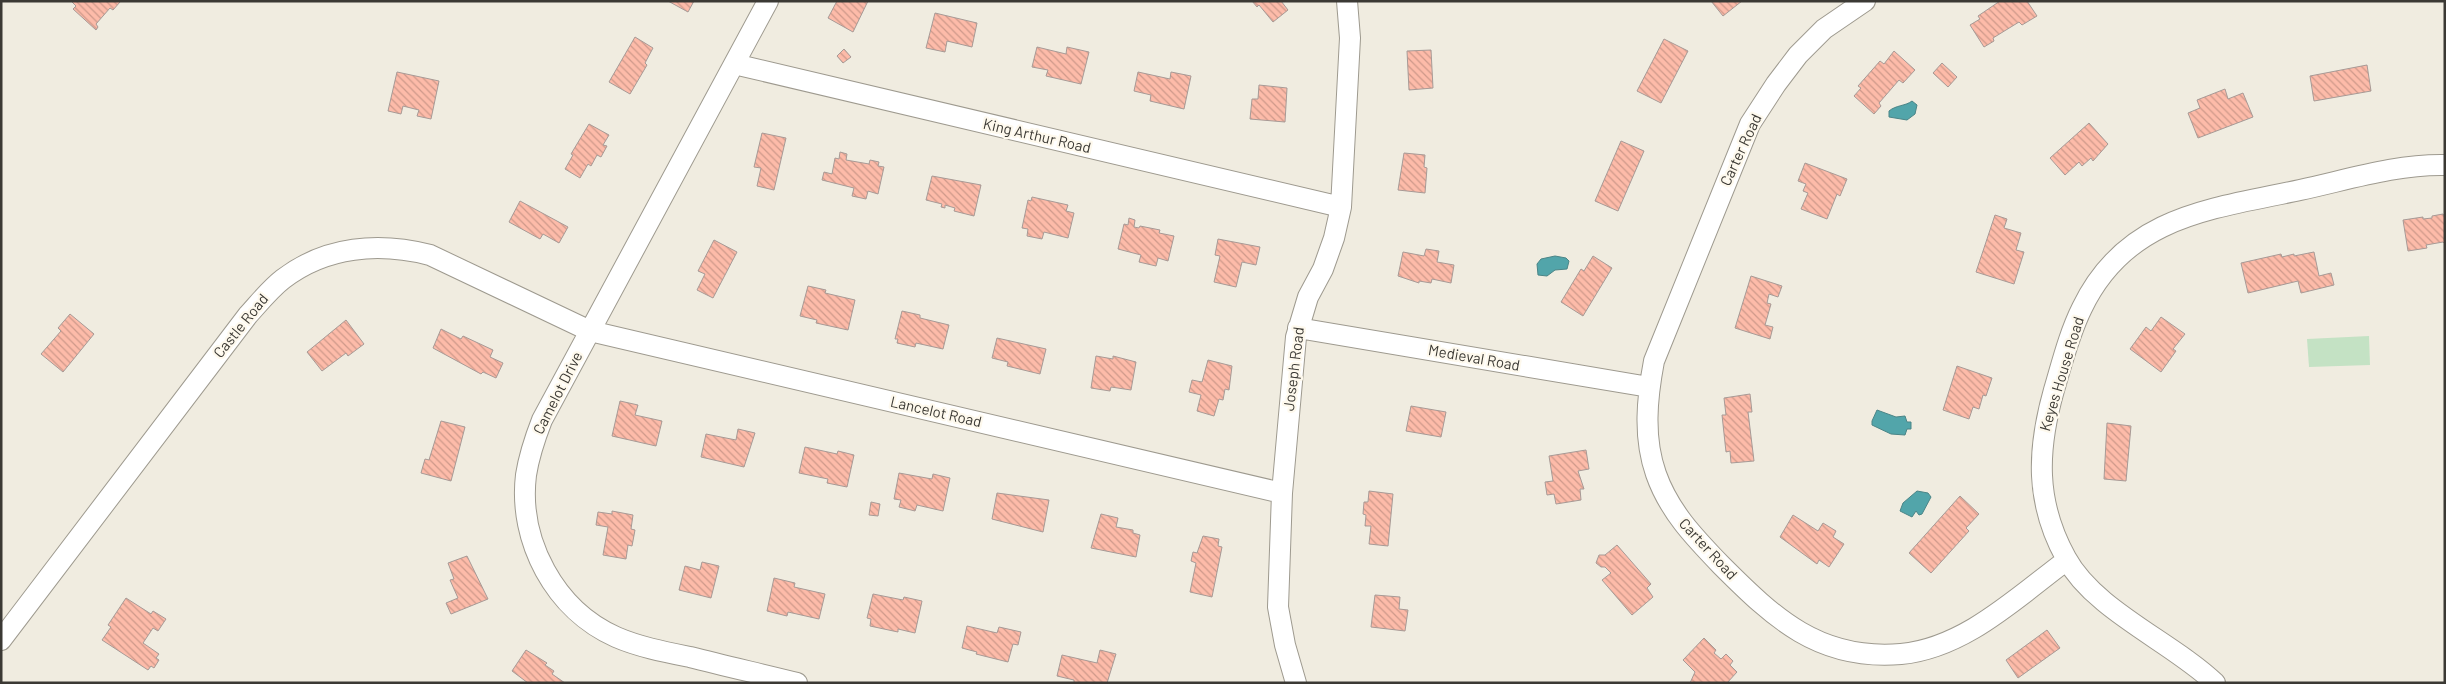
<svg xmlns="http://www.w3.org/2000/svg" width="2446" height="684" font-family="Barlow,sans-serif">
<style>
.grass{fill:#c4e2c4}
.water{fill:#52a5aa;stroke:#4b8587}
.building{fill:url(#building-back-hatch);stroke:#a79a96}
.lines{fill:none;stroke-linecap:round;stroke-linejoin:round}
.street-casing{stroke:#9e9a8f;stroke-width:22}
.street{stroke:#fff;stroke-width:20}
.labels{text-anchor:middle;stroke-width:4.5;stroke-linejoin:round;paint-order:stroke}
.street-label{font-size:15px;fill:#3b3934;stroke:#fef9ed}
</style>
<defs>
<pattern id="building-back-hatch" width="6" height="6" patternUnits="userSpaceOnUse" patternTransform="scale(1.25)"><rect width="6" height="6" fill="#fdbba9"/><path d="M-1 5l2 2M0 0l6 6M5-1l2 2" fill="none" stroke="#ce998a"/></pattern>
</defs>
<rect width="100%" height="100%" fill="#f0ece0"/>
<path class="grass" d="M 2369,336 L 2370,365 L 2309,367 L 2307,339 Z"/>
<path class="water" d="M 1912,101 L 1917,105 L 1915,114 L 1907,120 L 1889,117 L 1889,111 C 1896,105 1906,106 1912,101 Z
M 1555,256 L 1566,258 L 1569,261 L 1567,269 L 1555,270 L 1547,276 L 1538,275 L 1537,264 L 1541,259 Z
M 1877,410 L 1896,417 L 1905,416 L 1907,422 L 1911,422 L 1911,429 L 1907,429 L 1905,435 L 1891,434 L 1872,425 L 1872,421 Z
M 1917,491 L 1928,493 L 1931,497 L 1922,514 L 1919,515 L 1916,511 L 1912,517 L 1900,511 L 1903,503 Z"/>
<path class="building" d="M 71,1 L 119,1 L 120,2 L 113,10 L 110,8 L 96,24 L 98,27 L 96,30 L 73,9 L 76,6 Z
M 668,1 L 694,1 L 688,12 Z
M 837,1 L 868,1 L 853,32 L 828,18 Z
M 1252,1 L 1281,1 L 1288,10 L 1273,22 L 1259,5 L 1257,7 Z
M 1711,1 L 1742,1 L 1723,16 Z
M 2000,1 L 2027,1 L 2037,16 L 2022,25 L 2019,22 L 1993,38 L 1994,41 L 1984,47 L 1970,25 L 1980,19 L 1978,16 Z
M 935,13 L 977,23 L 972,47 L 947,41 L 945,52 L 926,48 Z
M 635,37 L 653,48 L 645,63 L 647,65 L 630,94 L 609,82 Z
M 1664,39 L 1688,51 L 1661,103 L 1637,91 Z
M 1037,47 L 1066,54 L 1067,47 L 1089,52 L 1081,84 L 1046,76 L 1048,70 L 1032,67 Z
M 844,49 L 851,57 L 843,63 L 837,56 Z
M 1431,50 L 1433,88 L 1409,90 L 1407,51 Z
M 1894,51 L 1915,70 L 1903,83 L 1899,80 L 1879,103 L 1881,106 L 1874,114 L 1854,96 L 1861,88 L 1858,86 L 1880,61 L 1884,64 Z
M 1942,63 L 1957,77 L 1948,87 L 1933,73 Z
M 2367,65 L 2371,91 L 2314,101 L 2310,76 Z
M 397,72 L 439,81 L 431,119 L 417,116 L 419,110 L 403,106 L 401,114 L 388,111 Z
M 1138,72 L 1170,79 L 1171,72 L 1191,76 L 1184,109 L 1150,101 L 1151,95 L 1134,91 Z
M 1259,85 L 1287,88 L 1285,122 L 1250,119 L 1252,99 L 1258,99 Z
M 2225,89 L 2228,99 L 2243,93 L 2253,117 L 2198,138 L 2188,113 L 2200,108 L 2197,100 Z
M 2089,123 L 2108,144 L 2093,161 L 2091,158 L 2082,166 L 2079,162 L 2065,175 L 2050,158 Z
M 589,124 L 609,135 L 603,145 L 607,146 L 601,157 L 597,155 L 591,166 L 588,164 L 580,178 L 565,169 L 573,155 L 571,154 Z
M 762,133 L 786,138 L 774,190 L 757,186 L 761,168 L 754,167 Z
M 1621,141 L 1644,151 L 1618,211 L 1595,201 Z
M 840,152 L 847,154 L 846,160 L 869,164 L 870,160 L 879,162 L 878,166 L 884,167 L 878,194 L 868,191 L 866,199 L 852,196 L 854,188 L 822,180 L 824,172 L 832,174 L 835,158 L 839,159 Z
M 1404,153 L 1425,155 L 1424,167 L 1427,168 L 1425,193 L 1398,190 Z
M 1805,163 L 1847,179 L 1840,196 L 1837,194 L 1827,219 L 1801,209 L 1808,193 L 1803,191 L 1806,184 L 1798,181 Z
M 932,176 L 981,185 L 974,216 L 954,211 L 955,208 L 945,205 L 945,208 L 941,207 L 942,204 L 926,200 Z
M 1032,197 L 1068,205 L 1066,211 L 1074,213 L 1068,238 L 1044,232 L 1042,239 L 1027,236 L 1028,229 L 1022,228 L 1028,200 L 1031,201 Z
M 520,201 L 568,227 L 559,243 L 543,234 L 540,239 L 509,222 Z
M 2443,214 L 2445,217 L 2445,244 L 2443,242 L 2426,245 L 2427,248 L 2408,251 L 2403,220 L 2423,217 L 2423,219 L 2432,218 L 2432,216 Z
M 1995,215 L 2007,219 L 2004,228 L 2021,233 L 2016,250 L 2024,252 L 2014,284 L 1976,272 Z
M 1129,218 L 1135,220 L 1134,227 L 1139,228 L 1140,226 L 1160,230 L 1159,233 L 1174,236 L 1168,261 L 1158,258 L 1156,266 L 1139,262 L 1141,255 L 1118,249 L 1124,224 L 1128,225 Z
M 1218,239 L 1260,247 L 1256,265 L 1242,262 L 1236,287 L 1214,282 L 1220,256 L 1215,255 Z
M 714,240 L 737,252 L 713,298 L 697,290 L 705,274 L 698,271 Z
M 1426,249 L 1439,251 L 1437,262 L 1454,265 L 1451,283 L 1432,279 L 1431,283 L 1419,281 L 1419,283 L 1398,276 L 1403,252 L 1424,256 Z
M 2314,252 L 2319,276 L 2331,273 L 2334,285 L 2301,293 L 2298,281 L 2248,293 L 2241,263 L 2281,254 L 2282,257 L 2294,254 L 2294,256 Z
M 1593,256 L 1612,268 L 1583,316 L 1561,302 L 1581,269 L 1584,271 Z
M 1751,276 L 1782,286 L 1778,297 L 1769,294 L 1767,303 L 1771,304 L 1765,325 L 1773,327 L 1770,339 L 1735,328 Z
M 808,286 L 826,290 L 825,293 L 855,300 L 848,330 L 816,323 L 817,320 L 800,316 Z
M 902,311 L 920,315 L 920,318 L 949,325 L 943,349 L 916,343 L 915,347 L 897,343 L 898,339 L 895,339 Z
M 70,314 L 94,334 L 63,372 L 41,354 L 61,331 L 58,328 Z
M 2161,317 L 2185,334 L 2173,349 L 2176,351 L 2161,372 L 2130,349 L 2146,327 L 2151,331 Z
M 346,320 L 364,344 L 348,356 L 346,353 L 322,371 L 307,352 Z
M 441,329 L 461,339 L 463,336 L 493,350 L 490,357 L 503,363 L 496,378 L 483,372 L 481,374 L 433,348 Z
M 997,338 L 1046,349 L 1040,374 L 1007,366 L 1008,362 L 992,358 Z
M 1096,356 L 1113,359 L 1113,356 L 1136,362 L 1131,390 L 1111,387 L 1110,391 L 1091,388 Z
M 1208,360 L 1232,366 L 1229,390 L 1225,389 L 1223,400 L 1219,399 L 1214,416 L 1197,411 L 1201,395 L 1189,392 L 1192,380 L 1202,382 Z
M 1957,366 L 1992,378 L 1986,396 L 1983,395 L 1979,409 L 1973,407 L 1969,419 L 1943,410 Z
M 1750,394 L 1752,412 L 1748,412 L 1754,461 L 1731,463 L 1730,451 L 1726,452 L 1722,415 L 1726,415 L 1724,398 Z
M 620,401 L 638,405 L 635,415 L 662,421 L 656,446 L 612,436 Z
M 1411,406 L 1446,412 L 1441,437 L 1406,431 Z
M 441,421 L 465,427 L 451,481 L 421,473 L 425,459 L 429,460 Z
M 2107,423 L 2131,426 L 2126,481 L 2104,479 Z
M 738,429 L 755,433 L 744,467 L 701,457 L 706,434 L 736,440 Z
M 805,447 L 837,454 L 838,451 L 854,455 L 847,487 L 827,483 L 828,479 L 799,473 Z
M 1586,450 L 1589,469 L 1578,471 L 1584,489 L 1580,489 L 1581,500 L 1556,504 L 1554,494 L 1547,495 L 1545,482 L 1553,481 L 1549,456 Z
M 899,473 L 932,479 L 933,474 L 950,478 L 943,511 L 917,505 L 915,511 L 899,507 L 901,500 L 894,499 Z
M 1369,491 L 1393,494 L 1388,546 L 1369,544 L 1371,526 L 1365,526 L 1366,515 L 1363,514 L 1364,502 L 1368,502 Z
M 997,493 L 1049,500 L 1043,532 L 992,519 Z
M 1960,496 L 1979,514 L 1966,528 L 1969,531 L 1931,573 L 1909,553 Z
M 871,502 L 880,504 L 878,516 L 869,515 Z
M 612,511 L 633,515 L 631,529 L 635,530 L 632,546 L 628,545 L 626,559 L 603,555 L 608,527 L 596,525 L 598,512 L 612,514 Z
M 1101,514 L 1118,518 L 1116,527 L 1133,530 L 1133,533 L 1140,535 L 1136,557 L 1091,548 Z
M 1793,515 L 1818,531 L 1823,523 L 1836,531 L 1833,537 L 1844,544 L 1829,567 L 1819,560 L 1817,564 L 1780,537 Z
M 1203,536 L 1219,539 L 1218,546 L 1222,547 L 1212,597 L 1190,592 L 1196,563 L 1191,561 L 1193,552 L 1197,553 Z
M 1617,545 L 1651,584 L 1647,588 L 1653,597 L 1632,615 L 1602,580 L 1611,573 L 1605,567 L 1601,567 L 1596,563 L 1599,555 L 1605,555 Z
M 467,556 L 488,599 L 451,614 L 446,603 L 458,598 L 450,580 L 454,579 L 448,563 Z
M 702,562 L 719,566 L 711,598 L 679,590 L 685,566 L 700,570 Z
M 774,578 L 795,583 L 794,587 L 825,594 L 819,619 L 788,612 L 787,616 L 767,611 Z
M 873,594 L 903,600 L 904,597 L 922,601 L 915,633 L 898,629 L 898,632 L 870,626 L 871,619 L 867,618 Z
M 1375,595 L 1400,597 L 1399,609 L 1408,610 L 1405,631 L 1371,627 Z
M 126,598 L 151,614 L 153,611 L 166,619 L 158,631 L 153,628 L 143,643 L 159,654 L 156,658 L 159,660 L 154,668 L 151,666 L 148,670 L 102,640 L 111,627 L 108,625 Z
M 967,626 L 997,633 L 999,627 L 1021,632 L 1018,645 L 1013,644 L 1008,662 L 976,654 L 977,652 L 962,648 Z
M 2047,630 L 2060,648 L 2018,678 L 2006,660 Z
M 1704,638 L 1716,650 L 1714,653 L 1721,659 L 1726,654 L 1733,661 L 1730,665 L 1737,672 L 1727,683 L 1690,683 L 1695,672 L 1683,660 Z
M 526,650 L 547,663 L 545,665 L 554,671 L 552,674 L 565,683 L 528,683 L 512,671 Z
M 1100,650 L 1116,654 L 1107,683 L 1077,683 L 1074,682 L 1074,680 L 1057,676 L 1062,655 L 1097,663 Z"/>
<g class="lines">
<defs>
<path id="street" d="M 768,1 L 542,420 C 535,438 529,456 526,475 C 518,541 555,610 616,637 C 639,647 665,652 690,657 C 725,666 761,674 797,683
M 1865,1 L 1824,29 L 1798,55 L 1776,84 L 1750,124 L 1654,361 C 1647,398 1643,437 1656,474 C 1669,511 1694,537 1721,565 C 1774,618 1819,661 1901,654 C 1965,648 2017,597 2067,560
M 734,64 L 1341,207
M 1298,328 L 1649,387
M 1,640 L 248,315 C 259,303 270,289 283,279 C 326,246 379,242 430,255 L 590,331 L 1282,493
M 1296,683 L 1285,645 L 1278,607 L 1282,493 L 1296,337 L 1308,297 L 1323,269 L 1334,238 L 1341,207 L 1350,38 L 1347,1
M 2215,683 C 2172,642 2094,610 2066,558 C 2035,502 2037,450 2054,390 C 2062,363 2069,334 2082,308 C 2126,216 2211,209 2300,190 C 2347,180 2396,164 2445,165"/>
</defs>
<use href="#street" class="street-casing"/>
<use href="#street" class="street"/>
</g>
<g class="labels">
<g class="street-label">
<text transform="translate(1037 136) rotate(13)" y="5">King Arthur Road</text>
<text transform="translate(1741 150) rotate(-65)" y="5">Carter Road</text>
<text transform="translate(241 326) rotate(-51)" y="5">Castle Road</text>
<text transform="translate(1474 358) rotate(10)" y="5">Medieval Road</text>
<text transform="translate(1294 369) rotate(-83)" y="5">Joseph Road</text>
<text transform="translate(2062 374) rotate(-73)" y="5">Keyes House Road</text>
<text transform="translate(558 393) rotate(-63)" y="5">Camelot Drive</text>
<text transform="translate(936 412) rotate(13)" y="5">Lancelot Road</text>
<text transform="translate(1708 549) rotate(47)" y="5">Carter Road</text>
</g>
</g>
<rect width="2446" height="684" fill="none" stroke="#3b3934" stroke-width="5"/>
</svg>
